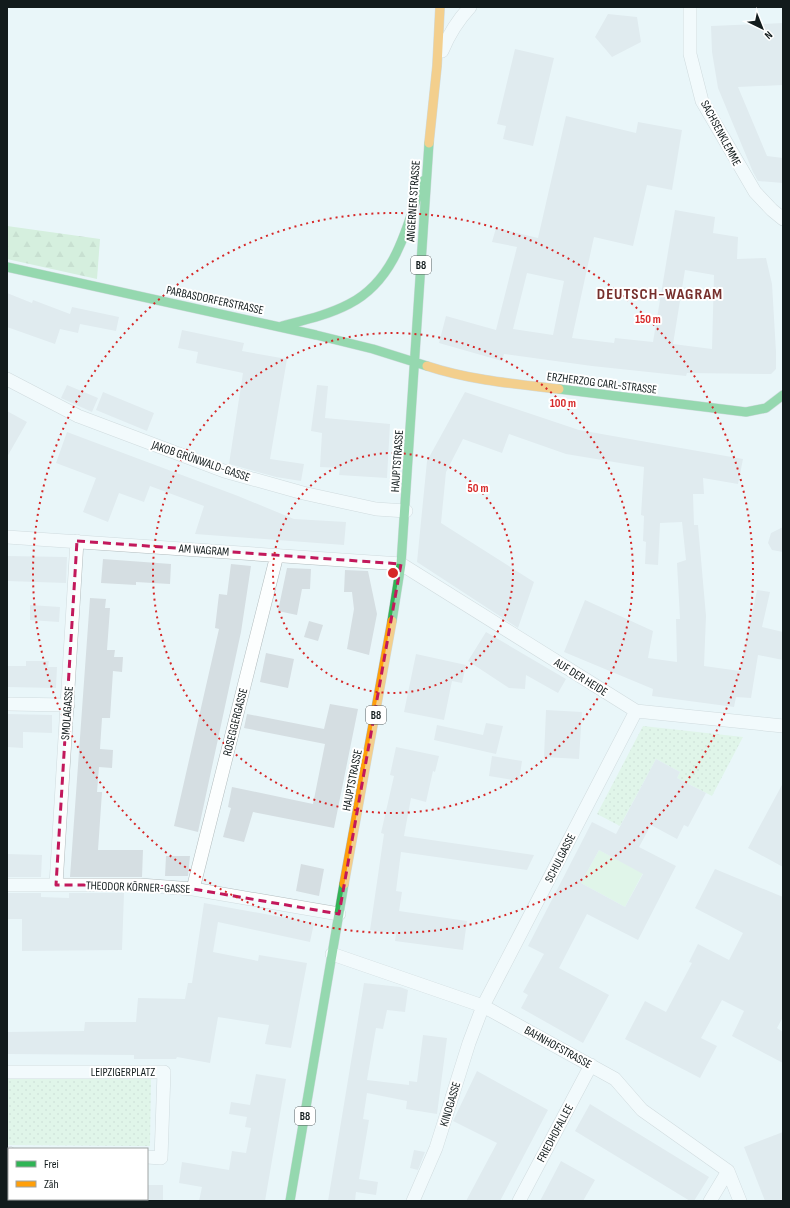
<svg xmlns="http://www.w3.org/2000/svg" width="790" height="1208" font-family="'Sofia Sans Condensed',sans-serif">
<style>
.green{fill:#d4f3d6}
.forest{fill:url(#forest-firs)}
.park{fill:url(#park-dots)}
.building{fill:#d5dee2;fill-rule:evenodd}
.lines{fill:none;stroke-linecap:round;stroke-linejoin:round}
.street-casing{stroke:#b2bcbe;stroke-width:14}
.fast-casing{stroke:#b2bcbe;stroke-width:10}
.slow-casing{stroke:#b2bcbe;stroke-width:10}
.street{stroke:#fcfefe;stroke-width:13}
.fast{stroke:#30b455;stroke-width:9}
.slow{stroke:#ff9f0a;stroke-width:9}
.marked{fill:none;stroke:#c2185b;stroke-width:3;stroke-dasharray:8 5;stroke-linejoin:round}
.ring{fill:none;stroke:#d62828;stroke-width:2;stroke-dasharray:2 4}
.labels{text-anchor:middle;stroke-width:4;stroke-linejoin:round;paint-order:stroke}
.shield{fill:#fff;stroke:#595f60;stroke-width:1}
.shield-label{font-size:11px;font-weight:bold;fill:#121b1c}
.street-label{font-size:12px;fill:#121b1c;stroke:#fff}
.district-label{font-size:16px;font-weight:bold;letter-spacing:1px;fill:#762f2c;stroke:#fff}
.centre{fill:#d62828;stroke:#fff;stroke-width:2}
.ring-label{font-size:12px;text-anchor:middle;font-weight:bold;fill:#d62828;stroke:#fff;stroke-width:4;stroke-linejoin:round;paint-order:stroke}
</style>
<defs>
<pattern id="forest-firs" width="22" height="20" patternUnits="userSpaceOnUse"><rect width="22" height="20" fill="#bce7bc"/><path d="M5 1l3.5 6h-7zM16 11l3.5 6h-7z" fill="#a1c6a1"/></pattern>
<pattern id="park-dots" width="8" height="8" patternUnits="userSpaceOnUse"><rect width="8" height="8" fill="#d4f3d6"/><path d="M2 2h.1M6 6h.1" fill="none" stroke="#b5d0b7" stroke-width="1.8" stroke-linecap="round"/></pattern>
</defs>
<rect width="100%" height="100%" fill="#e9f6f9"/>
<path class="green" d="M 599,850 L 643,873 L 625,907 L 581,883 Z"/>
<path class="forest" d="M 7,226 L 100,239 L 97,279 L 7,259 Z"/>
<path class="park" d="M 643,726 L 743,737 L 712,796 L 677,778 L 680,772 L 656,759 L 620,826 L 597,814 Z
M 7,1077 L 151,1079 L 150,1146 L 7,1145 Z"/>
<path class="building" d="M 608,14 L 637,17 L 641,42 L 612,57 L 595,37 Z
M 783,23 L 783,85 L 738,87 L 767,156 L 783,158 L 783,183 L 758,181 L 753,172 L 718,88 L 712,52 L 711,26 Z
M 515,49 L 554,58 L 533,146 L 503,139 L 506,126 L 497,124 Z
M 566,116 L 636,133 L 638,122 L 682,130 L 672,190 L 647,185 L 633,246 L 594,237 L 572,338 L 614,343 L 615,338 L 653,342 L 675,210 L 715,217 L 713,233 L 738,237 L 737,259 L 766,258 L 772,284 L 776,352 L 776,369 L 771,374 L 687,373 L 686,376 L 592,366 L 504,354 L 502,361 L 439,343 L 446,316 L 496,330 L 517,247 L 492,242 L 496,228 L 538,238 ZM 685,270 L 714,275 L 712,349 L 673,344 ZM 527,273 L 564,281 L 553,335 L 513,329 Z
M 7,293 L 32,303 L 33,300 L 70,314 L 72,307 L 119,317 L 116,331 L 80,324 L 78,333 L 60,329 L 55,344 L 7,327 Z
M 182,330 L 244,343 L 242,351 L 287,359 L 270,459 L 304,464 L 301,481 L 276,477 L 229,464 L 243,373 L 196,363 L 198,352 L 178,348 Z
M 67,385 L 98,398 L 92,412 L 61,398 Z
M 317,385 L 328,386 L 325,418 L 390,424 L 387,478 L 339,475 L 340,468 L 320,467 L 322,433 L 311,431 Z
M 103,392 L 154,413 L 147,431 L 96,410 Z
M 465,392 L 579,430 L 743,459 L 738,484 L 703,478 L 704,494 L 693,494 L 694,525 L 698,525 L 706,616 L 704,666 L 740,671 L 757,590 L 770,592 L 762,627 L 783,632 L 783,660 L 758,655 L 751,698 L 736,697 L 734,707 L 652,696 L 653,689 L 564,652 L 585,600 L 653,631 L 648,658 L 677,662 L 676,619 L 680,619 L 677,563 L 686,560 L 682,522 L 660,523 L 658,565 L 645,564 L 646,542 L 643,541 L 644,516 L 641,515 L 644,467 L 566,454 L 509,434 L 502,453 L 463,439 L 446,472 L 441,523 L 534,582 L 518,628 L 417,562 L 427,461 Z
M 7,411 L 27,422 L 7,457 Z
M 67,432 L 238,496 L 294,519 L 346,522 L 344,545 L 195,534 L 204,506 L 150,486 L 144,502 L 119,493 L 108,522 L 83,512 L 96,478 L 56,463 Z
M 783,527 L 783,552 L 772,550 L 768,543 L 771,533 Z
M 7,556 L 67,557 L 66,583 L 7,581 Z
M 103,559 L 171,564 L 170,584 L 136,582 L 136,585 L 101,583 Z
M 231,564 L 251,566 L 241,632 L 198,832 L 174,826 L 219,629 L 215,628 L 219,594 L 227,595 Z
M 287,568 L 311,569 L 310,589 L 302,589 L 297,615 L 278,611 Z
M 345,570 L 368,571 L 377,614 L 369,655 L 347,649 L 354,609 L 352,592 L 344,592 Z
M 90,598 L 106,599 L 105,608 L 110,608 L 107,650 L 115,650 L 114,657 L 123,657 L 122,672 L 113,671 L 110,718 L 102,718 L 100,749 L 113,750 L 112,768 L 99,767 L 97,792 L 102,792 L 98,850 L 143,850 L 142,877 L 70,877 Z
M 30,605 L 60,607 L 59,622 L 30,620 Z
M 309,621 L 323,625 L 318,641 L 304,637 Z
M 486,632 L 566,679 L 558,693 L 526,675 L 525,689 L 509,688 L 468,661 Z
M 266,653 L 294,659 L 288,688 L 260,682 Z
M 416,654 L 466,665 L 462,683 L 452,681 L 444,720 L 404,712 Z
M 26,661 L 49,661 L 48,667 L 57,667 L 56,688 L 7,687 L 7,666 L 26,666 Z
M 330,704 L 358,709 L 334,828 L 253,812 L 244,842 L 223,837 L 231,808 L 228,807 L 232,787 L 313,804 L 325,744 L 244,728 L 247,714 L 324,729 Z
M 546,710 L 582,712 L 579,759 L 544,757 Z
M 7,714 L 52,715 L 52,733 L 23,732 L 23,748 L 7,747 Z
M 486,723 L 503,726 L 496,754 L 434,740 L 437,725 L 483,735 Z
M 396,747 L 439,756 L 435,772 L 433,771 L 426,802 L 411,798 L 404,836 L 534,855 L 527,870 L 401,852 L 396,891 L 402,892 L 399,911 L 467,921 L 463,950 L 395,941 L 396,934 L 370,930 L 384,834 L 381,833 L 394,776 L 390,775 Z
M 492,756 L 522,761 L 519,781 L 489,776 Z
M 656,759 L 680,772 L 677,778 L 706,793 L 688,827 L 684,825 L 677,839 L 651,825 L 639,847 L 676,866 L 638,940 L 587,914 L 559,968 L 609,995 L 583,1043 L 521,1008 L 528,995 L 523,992 L 544,954 L 528,946 L 592,822 L 616,834 ZM 599,850 L 643,874 L 625,907 L 581,883 Z
M 783,783 L 783,867 L 748,848 Z
M 7,854 L 42,855 L 41,877 L 7,877 Z
M 166,856 L 190,856 L 188,876 L 165,876 Z
M 301,864 L 324,869 L 319,896 L 296,891 Z
M 715,869 L 783,897 L 783,1017 L 777,1028 L 783,1032 L 783,1063 L 732,1036 L 744,1011 L 722,1000 L 701,1038 L 717,1046 L 700,1078 L 625,1039 L 645,1001 L 666,1012 L 692,963 L 689,962 L 698,944 L 729,960 L 743,933 L 695,908 Z
M 7,893 L 41,893 L 41,897 L 69,898 L 69,893 L 124,893 L 122,950 L 22,951 L 22,919 L 7,919 Z
M 204,903 L 314,923 L 310,942 L 218,922 L 213,952 L 258,961 L 259,955 L 307,963 L 291,1048 L 265,1044 L 269,1025 L 218,1017 L 210,1063 L 177,1057 L 176,1059 L 134,1059 L 134,1055 L 7,1054 L 7,1032 L 84,1031 L 85,1022 L 136,1022 L 138,998 L 185,999 L 188,983 L 192,983 Z
M 364,983 L 400,987 L 408,990 L 405,1012 L 387,1010 L 383,1029 L 376,1028 L 367,1080 L 409,1085 L 409,1081 L 417,1082 L 423,1035 L 447,1038 L 437,1114 L 406,1109 L 407,1101 L 367,1093 L 363,1119 L 369,1120 L 359,1179 L 378,1182 L 376,1195 L 356,1192 L 355,1201 L 328,1201 Z
M 477,1071 L 548,1110 L 500,1201 L 466,1201 L 497,1143 L 453,1121 Z
M 256,1074 L 286,1079 L 265,1201 L 199,1201 L 202,1187 L 179,1183 L 182,1162 L 229,1170 L 232,1151 L 246,1153 L 251,1128 L 245,1127 L 247,1117 L 229,1114 L 231,1102 L 250,1105 Z
M 590,1104 L 709,1177 L 694,1201 L 690,1201 L 575,1131 Z
M 783,1132 L 783,1201 L 765,1201 L 744,1147 Z
M 414,1150 L 425,1152 L 418,1170 L 410,1168 Z
M 561,1161 L 595,1180 L 583,1201 L 540,1201 Z
M 147,1185 L 163,1185 L 163,1201 L 147,1201 Z"/>
<g class="lines">
<defs>
<path id="street" d="M 690,7 L 690,54 L 702,101 L 755,192 L 772,210 L 783,219
M 442,51 C 449,34 457,21 470,7
M 7,379 L 78,416 L 224,471 L 303,493 L 376,509 L 406,511
M 7,537 L 401,564 L 636,711 L 783,726
M 7,704 L 68,705
M 7,885 L 140,885 L 193,889 L 339,914
M 56,885 L 77,541
M 193,889 L 277,555
M 332,954 L 483,1006 L 615,1079 L 642,1110 L 728,1171 L 740,1201
M 7,1072 L 164,1072 L 161,1158 L 147,1157
M 7,1153 L 9,1153
M 54,1201 L 54,1199
M 413,1201 L 436,1148 L 469,1043 L 483,1006 L 636,711
M 519,1201 L 591,1065
M 710,1201 L 728,1171"/>
<path id="fast" d="M 7,267 L 316,335 L 373,349 L 427,366
M 282,326 C 305,320 328,315 349,304 C 396,280 407,227 422,181
M 559,389 L 746,412 L 766,408 L 783,395
M 392,621 L 401,564 L 429,143
M 290,1201 L 344,884"/>
<path id="slow" d="M 429,143 L 437,66 L 440,7
M 427,366 C 469,380 515,384 559,389
M 344,884 L 392,621"/>
</defs>
<use href="#street" class="street-casing"/>
<use href="#fast" class="fast-casing"/>
<use href="#slow" class="slow-casing"/>
<use href="#street" class="street"/>
<use href="#fast" class="fast"/>
<use href="#slow" class="slow"/>
</g>
<path d="M0 0H790V1208H0ZM 77,541 L 401,564 L 339,914 L 193,889 L 140,885 L 56,885 Z" fill="#e9f6f9" fill-opacity=".55" fill-rule="evenodd"/>
<path class="marked" d="M 77,541 L 401,564 L 339,914 L 193,889 L 140,885 L 56,885 Z"/>
<g class="ring">
<circle cx="393" cy="573" r="120"/>
<circle cx="393" cy="573" r="240"/>
<circle cx="393" cy="573" r="360"/>
</g>
<g class="labels">
<g class="shield">
<rect x="411" y="256" width="20" height="18" rx="3"/>
<rect x="366" y="706" width="20" height="18" rx="3"/>
<rect x="295" y="1107" width="20" height="18" rx="3"/>
</g>
<g class="shield-label">
<text x="421" y="269">B8</text>
<text x="376" y="719">B8</text>
<text x="305" y="1120">B8</text>
</g>
<g class="street-label">
<text transform="translate(721 133) rotate(62)" y="4">SACHSENKLEMME</text>
<text transform="translate(413 201) rotate(-86)" y="4">ANGERNER STRASSE</text>
<text transform="translate(215 300) rotate(12)" y="4">PARBASDORFERSTRASSE</text>
<text transform="translate(602 383) rotate(7)" y="4">ERZHERZOG CARL-STRASSE</text>
<text transform="translate(201 461) rotate(19)" y="4">JAKOB GRÜNWALD-GASSE</text>
<text transform="translate(397 461) rotate(-86)" y="4">HAUPTSTRASSE</text>
<text transform="translate(204 550) rotate(4)" y="4">AM WAGRAM</text>
<text transform="translate(581 677) rotate(32)" y="4">AUF DER HEIDE</text>
<text transform="translate(67 713) rotate(-86)" y="4">SMOLAGASSE</text>
<text transform="translate(235 722) rotate(-76)" y="4">ROSEGGERGASSE</text>
<text transform="translate(352 780) rotate(-79)" y="4">HAUPTSTRASSE</text>
<text transform="translate(560 858) rotate(-63)" y="4">SCHULGASSE</text>
<text transform="translate(138 887) rotate(2)" y="4">THEODOR KÖRNER-GASSE</text>
<text transform="translate(558 1047) rotate(29)" y="4">BAHNHOFSTRASSE</text>
<text x="123" y="1076">LEIPZIGERPLATZ</text>
<text transform="translate(450 1104) rotate(-73)" y="4">KINOGASSE</text>
<text transform="translate(555 1133) rotate(-62)" y="4">FRIEDHOFALLEE</text>
</g>
<g class="district-label">
<text x="660" y="299">DEUTSCH-WAGRAM</text>
</g>
</g>
<circle cx="393" cy="573" r="6" class="centre"/>
<g class="ring-label">
<text x="648" y="323">150 m</text>
<text x="563" y="407">100 m</text>
<text x="478" y="492">50 m</text>
</g>
<rect width="790" height="1208" fill="none" stroke="#121b1c" stroke-width="16"/>
<rect x="8" y="1148" width="140" height="52" fill="#ffffff" stroke="#a0a4a4"/>
<rect x="16" y="1161" width="20" height="6" fill="#30b455" stroke="#a0a4a4"/>
<text x="44" y="1168" font-size="12" fill="#121b1c">Frei</text>
<rect x="16" y="1181" width="20" height="6" fill="#ff9f0a" stroke="#a0a4a4"/>
<text x="44" y="1188" font-size="12" fill="#121b1c">Zäh</text>
<g transform="translate(762 28) rotate(137)" stroke="#ffffff" stroke-width="3" paint-order="stroke">
<path d="M0-3L7 15L0 10L-7 15Z" fill="#121b1c"/>
<text y="-6" font-size="11" font-weight="bold" text-anchor="middle" fill="#121b1c">N</text>
</g>
</svg>
